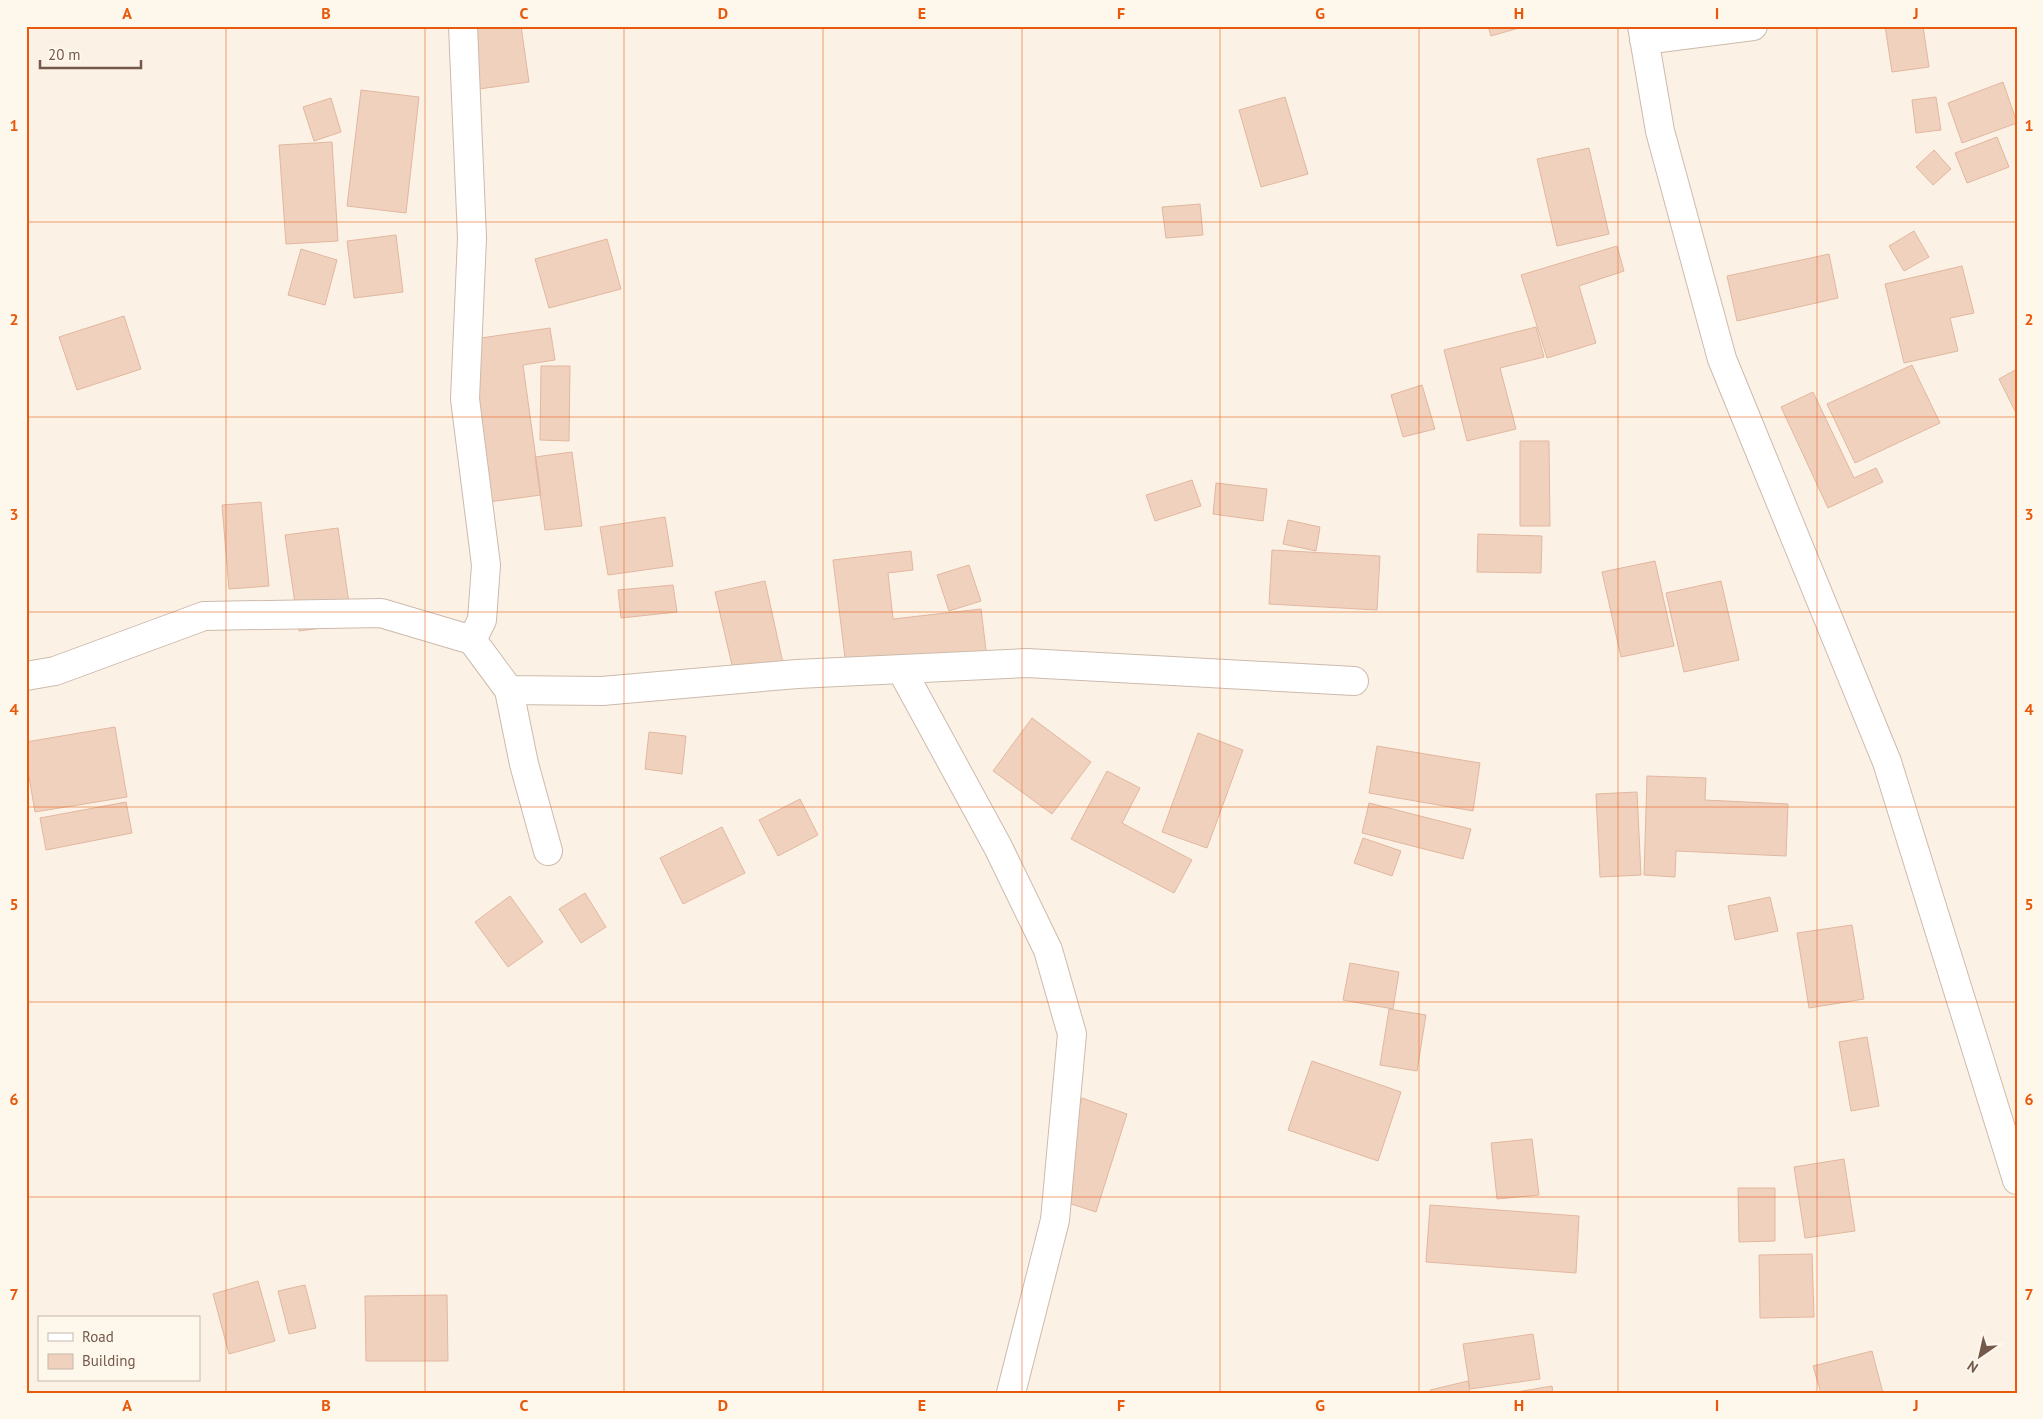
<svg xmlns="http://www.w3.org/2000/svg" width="2043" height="1419" font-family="'PT Sans',sans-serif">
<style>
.building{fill:#f0d1be;stroke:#e2b79f}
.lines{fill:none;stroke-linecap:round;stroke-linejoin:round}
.minor-casing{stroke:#cdbaac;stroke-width:30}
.minor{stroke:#fff;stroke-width:28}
.grid{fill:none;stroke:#e8590c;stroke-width:1;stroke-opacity:0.55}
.neatline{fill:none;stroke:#e8590c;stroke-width:2}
.grid-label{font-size:16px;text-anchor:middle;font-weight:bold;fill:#e8590c}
</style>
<rect width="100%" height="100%" fill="#fbf2e5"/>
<path class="building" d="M 462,26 L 521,26 L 529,82 L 472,90 Z
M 1488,26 L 1526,26 L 1491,36 Z
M 1885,26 L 1923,26 L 1929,67 L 1892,72 Z
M 2003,82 L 2017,123 L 1962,143 L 1948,103 Z
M 361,90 L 419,97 L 406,213 L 347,206 Z
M 1285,97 L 1308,174 L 1261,187 L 1239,110 Z
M 1936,97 L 1941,130 L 1916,133 L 1912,100 Z
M 331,98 L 341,132 L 314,141 L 303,107 Z
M 1997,137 L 2009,167 L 1967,183 L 1955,153 Z
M 332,142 L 338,241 L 286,244 L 279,145 Z
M 1589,148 L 1609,234 L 1557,246 L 1537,159 Z
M 1934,150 L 1951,169 L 1933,185 L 1916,167 Z
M 1200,204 L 1203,235 L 1166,238 L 1162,207 Z
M 1914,231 L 1929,257 L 1904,271 L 1889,246 Z
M 396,235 L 403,292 L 354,298 L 347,241 Z
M 607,239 L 621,289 L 549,308 L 535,259 Z
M 1617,246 L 1624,271 L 1579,286 L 1596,343 L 1547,358 L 1521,275 Z
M 301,249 L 337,260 L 325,305 L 288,295 Z
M 1829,254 L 1838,298 L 1737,321 L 1727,276 Z
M 1962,266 L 1974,313 L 1950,318 L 1958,351 L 1904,363 L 1885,284 Z
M 124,316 L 141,369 L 77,390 L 59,337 Z
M 1536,327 L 1544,357 L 1500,368 L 1516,429 L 1467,441 L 1444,350 Z
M 550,328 L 555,360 L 523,365 L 541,495 L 466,505 L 467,340 Z
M 1912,365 L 1940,423 L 1855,463 L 1827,404 Z
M 541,366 L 570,366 L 569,441 L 540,440 Z
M 2017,369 L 2017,415 L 1999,379 Z
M 1422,385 L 1435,429 L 1403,437 L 1391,395 Z
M 1813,392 L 1854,478 L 1876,468 L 1883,482 L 1828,508 L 1781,407 Z
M 1520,441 L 1549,441 L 1550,526 L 1520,526 Z
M 572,452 L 582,526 L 545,530 L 535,457 Z
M 1192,480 L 1201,506 L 1155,521 L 1146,495 Z
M 1216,483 L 1267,489 L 1263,521 L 1213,514 Z
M 261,502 L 269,586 L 229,589 L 222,505 Z
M 665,517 L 673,566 L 608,575 L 600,527 Z
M 1288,520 L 1320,527 L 1316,551 L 1283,544 Z
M 338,528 L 352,624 L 299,631 L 285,535 Z
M 1478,534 L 1542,536 L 1541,573 L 1477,572 Z
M 1272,550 L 1380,556 L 1377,610 L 1269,604 Z
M 911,551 L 913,570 L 888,573 L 893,619 L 981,609 L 987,658 L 847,674 L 833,560 Z
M 1655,561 L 1674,646 L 1621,657 L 1602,572 Z
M 969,565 L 981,601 L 949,611 L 937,575 Z
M 765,581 L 787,681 L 738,691 L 715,592 Z
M 1721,581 L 1739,660 L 1684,672 L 1666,593 Z
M 673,585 L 677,612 L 621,618 L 618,590 Z
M 1032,718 L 1091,762 L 1052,814 L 993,771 Z
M 115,727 L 127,797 L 35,812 L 26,759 L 26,742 Z
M 649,732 L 686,736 L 682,774 L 645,769 Z
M 1198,733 L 1243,750 L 1207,848 L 1162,832 Z
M 1377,746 L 1480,763 L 1473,811 L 1369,793 Z
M 1107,771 L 1140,788 L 1122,823 L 1192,860 L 1174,893 L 1071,839 Z
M 1647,776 L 1706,778 L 1705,800 L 1788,804 L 1786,856 L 1676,851 L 1675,877 L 1644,875 Z
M 1637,792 L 1641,875 L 1600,877 L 1596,794 Z
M 800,799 L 818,835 L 778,856 L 759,820 Z
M 126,802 L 132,833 L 46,850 L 40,818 Z
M 1369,803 L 1471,829 L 1463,859 L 1362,833 Z
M 722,827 L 745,873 L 683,904 L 660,858 Z
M 1363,838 L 1401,851 L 1392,876 L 1354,863 Z
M 585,893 L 606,927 L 581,943 L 559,909 Z
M 510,896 L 543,942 L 508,967 L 475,922 Z
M 1770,897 L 1778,931 L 1735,940 L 1728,906 Z
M 1852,925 L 1864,999 L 1809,1008 L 1797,933 Z
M 1350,963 L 1399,972 L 1393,1009 L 1343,1000 Z
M 1389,1009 L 1426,1015 L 1417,1071 L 1380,1065 Z
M 1867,1037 L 1879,1106 L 1851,1111 L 1839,1042 Z
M 1312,1061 L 1401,1092 L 1378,1161 L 1288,1130 Z
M 1082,1098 L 1127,1114 L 1096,1212 L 1050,1197 Z
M 1532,1139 L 1539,1195 L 1497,1199 L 1491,1143 Z
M 1844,1159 L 1855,1231 L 1805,1238 L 1794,1167 Z
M 1738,1188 L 1775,1188 L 1775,1241 L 1739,1242 Z
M 1430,1205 L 1579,1216 L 1576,1273 L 1426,1262 Z
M 1812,1254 L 1814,1317 L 1760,1318 L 1759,1255 Z
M 258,1281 L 275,1341 L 229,1354 L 213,1294 Z
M 305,1285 L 316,1328 L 289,1334 L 278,1291 Z
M 447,1295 L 448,1361 L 366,1361 L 365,1296 Z
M 1533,1334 L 1540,1379 L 1470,1389 L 1463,1344 Z
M 1872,1351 L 1883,1393 L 1821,1393 L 1813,1366 Z
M 1468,1381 L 1470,1393 L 1430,1393 L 1430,1390 Z
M 1552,1386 L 1553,1393 L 1511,1393 Z"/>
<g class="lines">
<defs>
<path id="minor" d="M 463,26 L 472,238 L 465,399 L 486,565 L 482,620 L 472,640
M 1642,26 L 1660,131 L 1722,359 L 1887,762 L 2017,1180
M 1644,40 L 1753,26
M 901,669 L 998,847 L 1048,950 L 1072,1034 L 1055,1220 L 1011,1393
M 26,676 L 55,671 L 204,616 L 381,613 L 472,640 L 509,690 L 602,691 L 797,674 L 1027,663 L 1354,681
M 509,690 L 524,764 L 548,851"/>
</defs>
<use href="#minor" class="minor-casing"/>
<use href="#minor" class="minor"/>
</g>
<path class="grid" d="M 226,26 L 226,1393M 425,26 L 425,1393M 624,26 L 624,1393M 823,26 L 823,1393M 1022,26 L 1022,1393M 1220,26 L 1220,1393M 1419,26 L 1419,1393M 1618,26 L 1618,1393M 1817,26 L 1817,1393M 26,222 L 2017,222M 26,417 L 2017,417M 26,612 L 2017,612M 26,807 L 2017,807M 26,1002 L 2017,1002M 26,1197 L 2017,1197"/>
<rect width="2043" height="1419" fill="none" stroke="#fef7ec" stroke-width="55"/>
<rect x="38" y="1316" width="162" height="65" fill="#fef7ec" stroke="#c7b8ac"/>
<rect x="48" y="1333" width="25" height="8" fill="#ffffff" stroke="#c7b8ac"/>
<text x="82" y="1342" font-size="15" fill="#74594b">Road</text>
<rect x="48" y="1354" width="25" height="15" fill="#f0d1be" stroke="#c7b8ac"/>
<text x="82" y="1366" font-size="15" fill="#74594b">Building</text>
<g transform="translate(1980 1356) rotate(214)" stroke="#fef7ec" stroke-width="4" paint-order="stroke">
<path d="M0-4L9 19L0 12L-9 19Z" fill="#74594b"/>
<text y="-8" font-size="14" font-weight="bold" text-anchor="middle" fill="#74594b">N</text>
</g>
<path d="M40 60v8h101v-8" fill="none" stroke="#74594b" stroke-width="2.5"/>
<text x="48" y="60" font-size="15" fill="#74594b" stroke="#fef7ec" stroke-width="4" paint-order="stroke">20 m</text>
<rect x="28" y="28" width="1988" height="1364" class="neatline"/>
<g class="grid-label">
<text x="127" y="19">A</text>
<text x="326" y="19">B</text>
<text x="524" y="19">C</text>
<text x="723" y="19">D</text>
<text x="922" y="19">E</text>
<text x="1121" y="19">F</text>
<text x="1320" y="19">G</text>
<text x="1519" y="19">H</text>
<text x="1717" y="19">I</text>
<text x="1916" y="19">J</text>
<text x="14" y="131">1</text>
<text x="2029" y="131">1</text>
<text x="14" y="325">2</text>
<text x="2029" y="325">2</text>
<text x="14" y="520">3</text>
<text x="2029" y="520">3</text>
<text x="14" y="715">4</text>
<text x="2029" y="715">4</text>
<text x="14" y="910">5</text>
<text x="2029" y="910">5</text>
<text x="14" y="1105">6</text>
<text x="2029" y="1105">6</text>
<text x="14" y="1300">7</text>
<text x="2029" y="1300">7</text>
<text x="127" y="1411">A</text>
<text x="326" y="1411">B</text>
<text x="524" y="1411">C</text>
<text x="723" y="1411">D</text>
<text x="922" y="1411">E</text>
<text x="1121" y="1411">F</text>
<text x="1320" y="1411">G</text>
<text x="1519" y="1411">H</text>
<text x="1717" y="1411">I</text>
<text x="1916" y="1411">J</text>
</g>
</svg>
